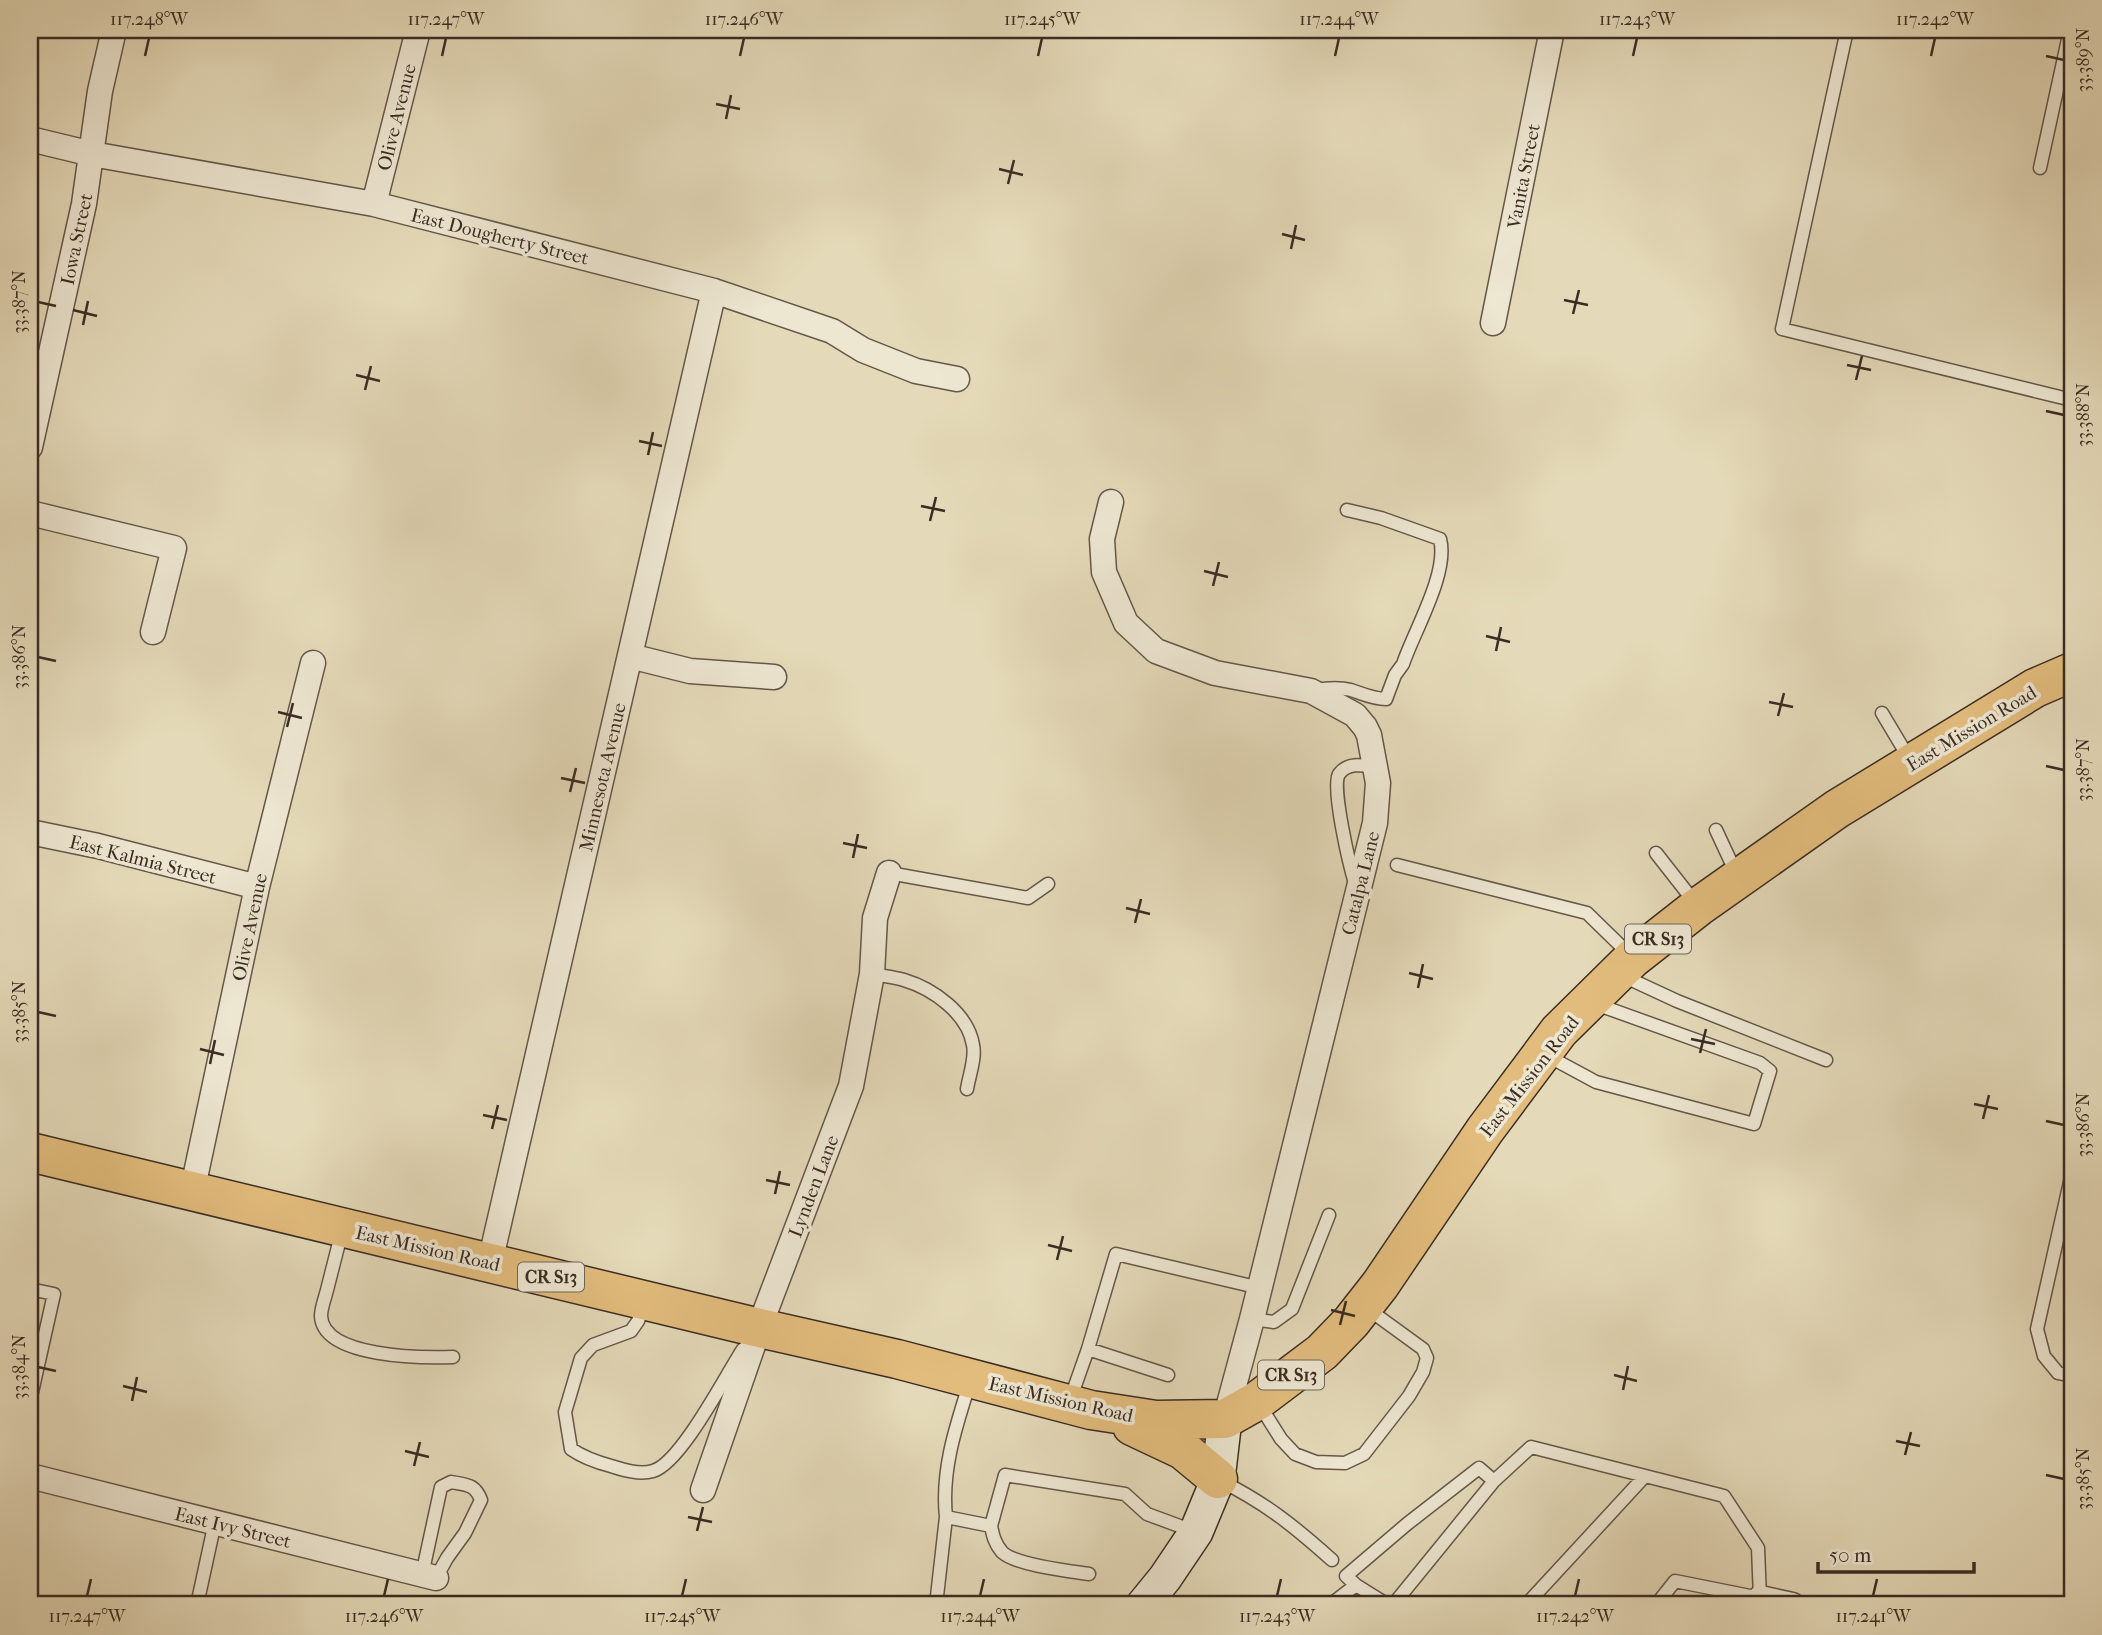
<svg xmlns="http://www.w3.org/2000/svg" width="2102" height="1635" font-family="'IM FELL French Canon',serif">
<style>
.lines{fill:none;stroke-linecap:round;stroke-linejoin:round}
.lane-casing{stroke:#645748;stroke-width:15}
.street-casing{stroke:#645748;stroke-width:27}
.secondary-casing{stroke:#3a2c23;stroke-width:36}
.primary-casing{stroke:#3a2c23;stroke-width:41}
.lane{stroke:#ede6d1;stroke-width:12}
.street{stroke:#ede6d1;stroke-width:24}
.secondary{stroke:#ede6d1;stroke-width:33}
.primary{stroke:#e2bc7c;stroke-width:38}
.ticks{fill:none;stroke:#3a2c23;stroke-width:2.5}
.labels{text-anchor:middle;stroke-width:7;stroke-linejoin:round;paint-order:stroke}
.shield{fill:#ede6d1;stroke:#706457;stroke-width:2}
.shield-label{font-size:18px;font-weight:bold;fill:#3a2c23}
.street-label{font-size:19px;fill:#3a2c23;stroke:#ede6d1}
.neatline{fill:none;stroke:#3a2c23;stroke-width:2.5}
.ticks-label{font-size:18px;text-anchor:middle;fill:#3a2c23}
</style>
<rect width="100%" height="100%" fill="#e4d9b8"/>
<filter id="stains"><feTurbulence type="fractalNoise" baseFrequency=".00286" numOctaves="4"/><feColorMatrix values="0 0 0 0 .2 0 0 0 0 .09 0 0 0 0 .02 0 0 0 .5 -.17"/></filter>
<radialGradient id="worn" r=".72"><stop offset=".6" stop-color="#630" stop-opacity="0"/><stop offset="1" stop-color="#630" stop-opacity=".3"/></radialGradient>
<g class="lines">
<defs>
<path id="lane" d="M 1847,30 L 1782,329 L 2072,400
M 2040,168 L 2070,30
M 1315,690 C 1327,688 1339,687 1351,690 C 1363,694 1373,699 1386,699 L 1395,675 L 1403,664 C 1414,631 1449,573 1440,539 L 1381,518 L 1347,510
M 1882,713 L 1910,760
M 1716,830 L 1737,875
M 1656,853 L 1696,904
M 1397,865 L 1587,913 L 1629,954
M 889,873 L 1028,898 L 1048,884
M 1355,883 C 1350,867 1331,787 1339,774 C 1348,762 1362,765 1375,767
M 872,974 C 882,976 894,977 904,980 C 934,989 968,1014 973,1045 C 976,1058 969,1076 967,1089
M 1621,975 L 1677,1001 L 1826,1060
M 1546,1055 L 1596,1082 L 1754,1124 L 1770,1071 L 1760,1063 L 1593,1003
M 2072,1173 L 2037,1329 L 2044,1356 L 2058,1373 L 2072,1376
M 30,1189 L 31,1182
M 342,1231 C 337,1251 332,1270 327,1290 C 325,1298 321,1308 321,1316 C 323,1358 423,1358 453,1357
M 30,1289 L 54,1294 L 30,1401
M 644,1304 L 638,1321 L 631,1331 L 593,1345 L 581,1358 L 565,1412 L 571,1449 C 584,1458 596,1462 611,1466 C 624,1470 639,1475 653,1471 C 681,1463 726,1375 743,1349
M 1252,1319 L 1274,1322 L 1292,1309 L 1329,1215
M 1088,1349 L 1116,1254 L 1260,1288
M 970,1382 C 956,1426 941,1470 946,1517 L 991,1526 L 1005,1475 L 1125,1494 L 1147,1514 L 1193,1531
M 1070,1400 L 1088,1349 L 1168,1375
M 1259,1404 L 1281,1439 L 1295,1454 L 1316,1462 L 1345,1463 L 1364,1454 L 1409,1396 L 1423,1372 L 1427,1358 L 1423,1349 L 1368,1309
M 1221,1481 C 1267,1504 1295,1527 1332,1560
M 991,1526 C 993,1536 995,1544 1002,1552 C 1015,1565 1069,1571 1089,1574
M 422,1575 L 441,1487 L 451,1482 C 467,1485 475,1484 481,1500 L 465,1533 L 447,1558 L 436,1578
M 197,1605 L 215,1522
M 936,1605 L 946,1517
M 1330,1605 L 1356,1585
M 1388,1605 L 1356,1585 L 1346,1576 L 1407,1524 L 1479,1468 L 1494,1481 L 1531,1447 L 1724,1496 L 1758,1548 L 1760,1598 L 1675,1581 L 1656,1605
M 1393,1605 L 1494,1481
M 1526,1605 L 1645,1476"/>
<path id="street" d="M 30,139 L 92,154 L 374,204 L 714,291 L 832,331 L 863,350 L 916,371 L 957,379
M 374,204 L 418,30
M 1493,323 L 1552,30
M 30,447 L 84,204 L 100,91 L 114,30
M 1111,502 L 1102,539 L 1104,572 L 1126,623 L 1156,651 L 1215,673 L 1311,691 L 1355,715 L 1365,727 L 1369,735 L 1378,783 L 1375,823 L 1252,1319 L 1225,1419
M 30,513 L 174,548 L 153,632
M 630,656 L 690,671 L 774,677
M 30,832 L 98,846 L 257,887
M 192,1192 L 257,887 L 313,663
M 490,1262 L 714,291
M 30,1476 L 436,1578
M 703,1490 L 759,1328 L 851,1086 L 872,974 L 875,918 L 889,873
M 1760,1598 L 1792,1605"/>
<path id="secondary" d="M 1143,1605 L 1165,1578 L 1196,1532 L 1218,1479 L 1225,1419"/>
<path id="primary" d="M 30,1152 L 751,1326 L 897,1359 L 1091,1410 L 1156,1420 L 1225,1419 L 1257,1401 L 1322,1352 L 1351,1322 L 1380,1285 L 1485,1130 L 1559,1031 L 1633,958 L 1698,907 L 1837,809 L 2035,688 L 2072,672
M 1132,1426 L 1183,1450 L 1218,1479"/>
</defs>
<use href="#lane" class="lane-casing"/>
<use href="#street" class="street-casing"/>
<use href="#secondary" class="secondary-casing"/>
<use href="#primary" class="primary-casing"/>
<use href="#lane" class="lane"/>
<use href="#street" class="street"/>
<use href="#secondary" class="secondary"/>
<use href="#primary" class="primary"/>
</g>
<path class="ticks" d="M 145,56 L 149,38M 442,56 L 446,38M 740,56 L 744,38M 1038,56 L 1042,38M 1335,56 L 1339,38M 1633,56 L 1637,38M 1931,56 L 1935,38M 2046,56 L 2064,60M 716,104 L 740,109M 726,119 L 731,95M 999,169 L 1023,175M 1008,184 L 1014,160M 1282,234 L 1305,240M 1291,249 L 1296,225M 1564,300 L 1588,305M 38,302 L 56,306M 73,310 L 97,316M 1573,314 L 1579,290M 83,325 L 88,301M 1847,365 L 1871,370M 356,375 L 380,381M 1856,380 L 1862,356M 365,390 L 371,366M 2046,411 L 2064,415M 639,441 L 662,446M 648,455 L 653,432M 921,506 L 945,511M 930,521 L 936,497M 1204,571 L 1228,577M 1213,586 L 1219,562M 1486,636 L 1510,642M 1496,651 L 1501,627M 38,657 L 56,661M 1769,702 L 1793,707M 278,712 L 302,718M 1778,716 L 1784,693M 287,727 L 293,703M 2046,766 L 2064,770M 561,778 L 585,783M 570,792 L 576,768M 843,843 L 867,848M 853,858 L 858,834M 1126,908 L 1150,914M 1135,923 L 1141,899M 1409,973 L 1433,979M 1418,988 L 1423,964M 38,1012 L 56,1016M 1691,1039 L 1715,1044M 200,1049 L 224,1055M 1700,1053 L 1706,1029M 210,1064 L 215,1040M 1974,1104 L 1998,1109M 483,1115 L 507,1120M 1983,1119 L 1989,1095M 2046,1121 L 2064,1125M 492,1129 L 498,1105M 766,1180 L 790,1185M 775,1194 L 780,1171M 1048,1245 L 1072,1251M 1057,1260 L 1063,1236M 1331,1310 L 1355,1316M 1340,1325 L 1346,1301M 38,1367 L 56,1371M 1614,1375 L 1637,1381M 123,1386 L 147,1392M 1623,1390 L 1628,1366M 132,1401 L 137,1377M 1896,1441 L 1920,1446M 405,1451 L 429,1457M 1905,1455 L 1911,1432M 414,1466 L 420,1442M 2046,1475 L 2064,1479M 688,1517 L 712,1522M 697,1531 L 703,1507M 87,1596 L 91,1579M 384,1596 L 388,1579M 682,1596 L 686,1579M 980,1596 L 984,1579M 1277,1596 L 1281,1579M 1575,1596 L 1579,1579M 1873,1596 L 1877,1579"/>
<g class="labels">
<g class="shield">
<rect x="1625" y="924.5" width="66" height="29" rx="5"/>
<rect x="518" y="1262.5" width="66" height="29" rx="5"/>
<rect x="1258" y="1360.5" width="66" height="29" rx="5"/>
</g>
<g class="shield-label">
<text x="1658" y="945">CR S13</text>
<text x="551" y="1283">CR S13</text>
<text x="1291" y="1381">CR S13</text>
</g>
<g class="street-label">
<text transform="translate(396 117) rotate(-76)" y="7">Olive Avenue</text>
<text transform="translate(1523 176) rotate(-79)" y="7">Vanita Street</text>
<text transform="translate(500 236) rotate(14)" y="7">East Dougherty Street</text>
<text transform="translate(76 239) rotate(-78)" y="7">Iowa Street</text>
<text transform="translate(1971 728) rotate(-31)" y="7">East Mission Road</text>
<text transform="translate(602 777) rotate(-77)" y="7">Minnesota Avenue</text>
<text transform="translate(143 859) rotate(14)" y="7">East Kalmia Street</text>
<text transform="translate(1360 883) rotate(-76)" y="7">Catalpa Lane</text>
<text transform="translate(249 927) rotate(-78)" y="7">Olive Avenue</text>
<text transform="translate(1529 1076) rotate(-52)" y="7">East Mission Road</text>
<text transform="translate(813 1186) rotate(-69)" y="7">Lynden Lane</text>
<text transform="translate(428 1248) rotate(13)" y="7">East Mission Road</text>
<text transform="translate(1061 1399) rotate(13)" y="7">East Mission Road</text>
<text transform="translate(233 1527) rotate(14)" y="7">East Ivy Street</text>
</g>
</g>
<rect width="2102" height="1635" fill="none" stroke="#e4d9b8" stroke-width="77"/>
<path d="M1818 1562v10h156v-10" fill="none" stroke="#3a2c23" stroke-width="3.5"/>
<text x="1829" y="1562" font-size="21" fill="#3a2c23" stroke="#ede6d1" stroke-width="5" paint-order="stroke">50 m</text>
<rect x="38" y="38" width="2026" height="1558" class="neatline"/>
<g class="ticks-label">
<text x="149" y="25">117.248°W</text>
<text x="446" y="25">117.247°W</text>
<text x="744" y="25">117.246°W</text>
<text x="1042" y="25">117.245°W</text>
<text x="1339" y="25">117.244°W</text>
<text x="1637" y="25">117.243°W</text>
<text x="1935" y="25">117.242°W</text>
<text transform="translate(2083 60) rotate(-90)" y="6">33.389°N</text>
<text transform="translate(19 302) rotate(-90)" y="6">33.387°N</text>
<text transform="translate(2083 415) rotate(-90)" y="6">33.388°N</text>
<text transform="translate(19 657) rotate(-90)" y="6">33.386°N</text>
<text transform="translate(2083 770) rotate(-90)" y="6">33.387°N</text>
<text transform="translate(19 1012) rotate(-90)" y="6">33.385°N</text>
<text transform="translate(2083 1125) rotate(-90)" y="6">33.386°N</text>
<text transform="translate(19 1367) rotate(-90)" y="6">33.384°N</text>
<text transform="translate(2083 1479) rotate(-90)" y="6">33.385°N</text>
<text x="87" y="1622">117.247°W</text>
<text x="384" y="1622">117.246°W</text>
<text x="682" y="1622">117.245°W</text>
<text x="980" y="1622">117.244°W</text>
<text x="1277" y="1622">117.243°W</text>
<text x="1575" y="1622">117.242°W</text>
<text x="1873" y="1622">117.241°W</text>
</g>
<rect width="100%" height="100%" filter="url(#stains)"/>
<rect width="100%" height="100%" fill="url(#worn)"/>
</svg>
